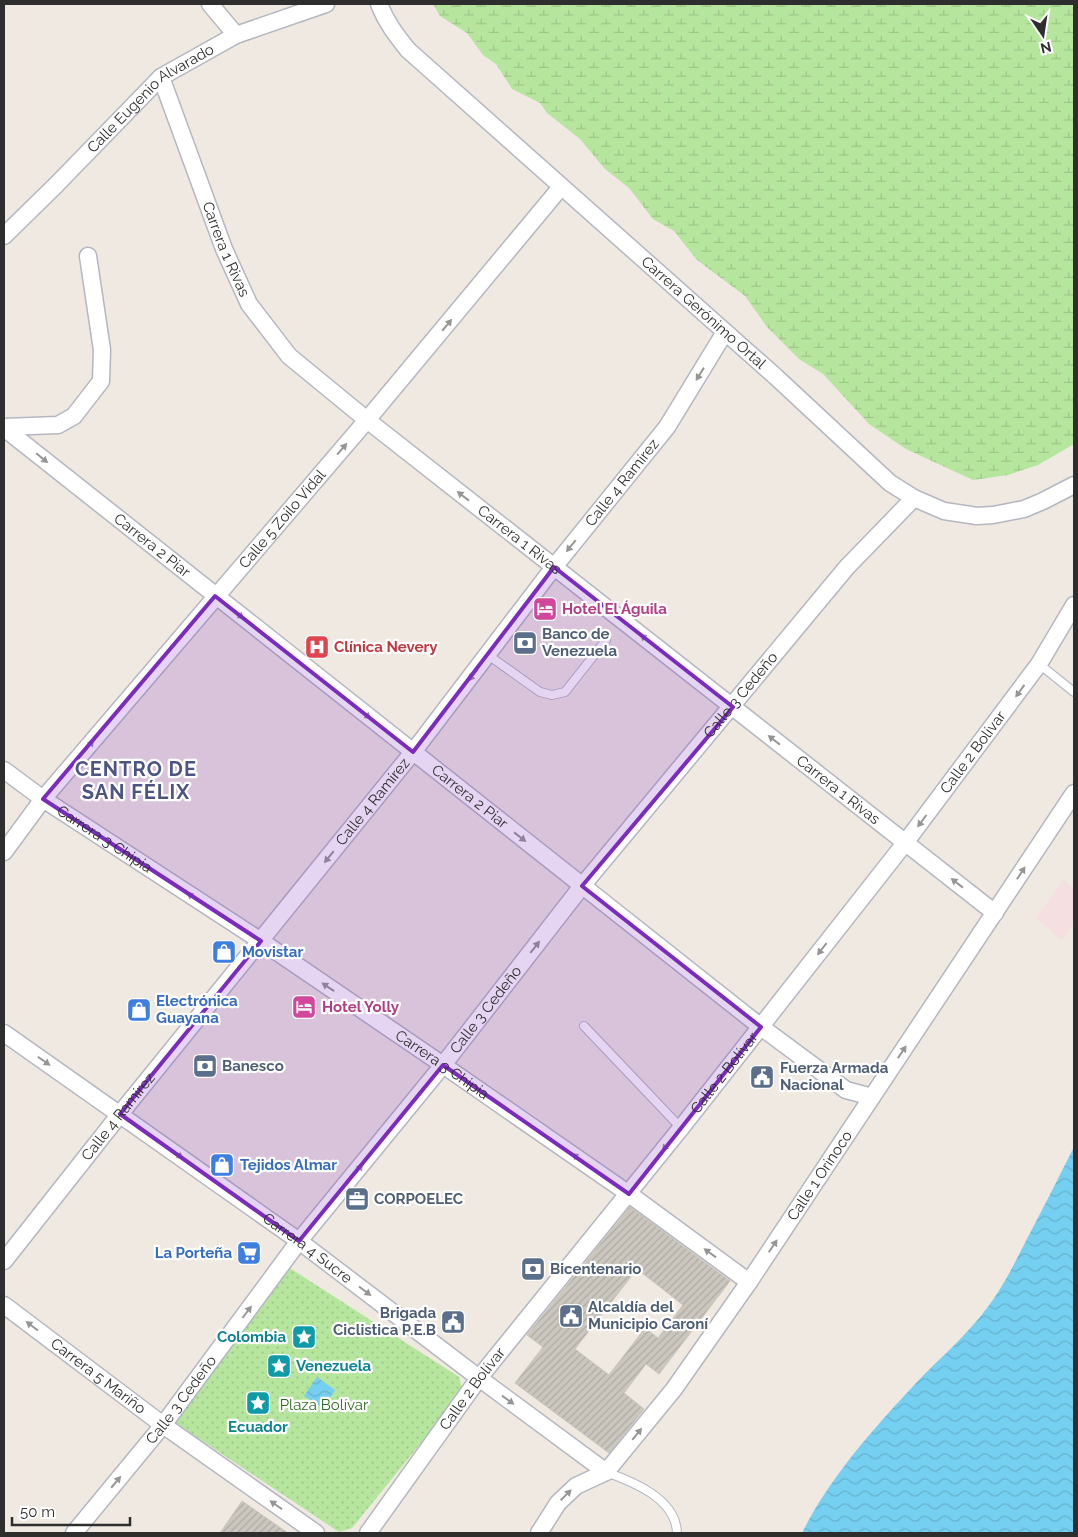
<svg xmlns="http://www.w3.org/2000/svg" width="1078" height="1537" font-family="Raleway,sans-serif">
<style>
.medical{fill:#f5dfe0}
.wetland{fill:url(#wetland-marsh)}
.park{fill:url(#park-dots)}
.water{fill:url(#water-waves)}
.building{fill:url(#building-hatch);stroke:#cbc5ba;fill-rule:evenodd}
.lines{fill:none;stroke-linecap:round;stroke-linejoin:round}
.service-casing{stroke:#b4b7c1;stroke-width:10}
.minor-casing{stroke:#b4b7c1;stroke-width:19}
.service{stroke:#fff;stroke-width:8}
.minor{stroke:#fff;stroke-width:16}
.oneway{fill:#969696}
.marked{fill:#7b2cbf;fill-opacity:0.2;stroke:#7b2cbf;stroke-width:4;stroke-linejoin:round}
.labels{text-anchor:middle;stroke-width:4.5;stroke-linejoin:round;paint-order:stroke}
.street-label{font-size:15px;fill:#2e2e2e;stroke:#fff}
.hotel-label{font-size:15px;font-weight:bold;fill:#b23c85;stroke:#fff;text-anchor:start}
.service-label{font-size:15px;font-weight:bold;fill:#4e5e75;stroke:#fff;text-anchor:start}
.health-label{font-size:15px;font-weight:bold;fill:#be3a42;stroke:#fff;text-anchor:start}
.shop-label{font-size:15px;font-weight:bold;fill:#366cbe;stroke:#fff;text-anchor:start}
.culture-label{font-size:15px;font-weight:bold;fill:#0d838f;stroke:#fff;text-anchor:end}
.park-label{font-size:15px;fill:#2c6e1b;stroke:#fff}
.district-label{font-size:20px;font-weight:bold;letter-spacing:1px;fill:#4d5680;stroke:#fff}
</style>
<defs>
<pattern id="wetland-marsh" width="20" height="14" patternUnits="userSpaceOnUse" patternTransform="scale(1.25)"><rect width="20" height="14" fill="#b6e59e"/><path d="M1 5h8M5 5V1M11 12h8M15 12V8" fill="none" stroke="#9dc588"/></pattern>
<pattern id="park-dots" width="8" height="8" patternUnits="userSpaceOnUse" patternTransform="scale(1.25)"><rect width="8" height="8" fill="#b6e59e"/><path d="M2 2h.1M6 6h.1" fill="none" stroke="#9dc588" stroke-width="1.8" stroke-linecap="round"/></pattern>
<pattern id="water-waves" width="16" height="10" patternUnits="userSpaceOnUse" patternTransform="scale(1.25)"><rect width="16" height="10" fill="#75cff0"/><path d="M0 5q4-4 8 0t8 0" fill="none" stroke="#66b2ce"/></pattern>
<pattern id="building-hatch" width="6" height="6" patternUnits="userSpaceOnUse" patternTransform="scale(1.25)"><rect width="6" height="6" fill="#cbc7bf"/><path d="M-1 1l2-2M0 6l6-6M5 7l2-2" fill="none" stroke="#afaba4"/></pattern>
</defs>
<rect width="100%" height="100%" fill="#efe9e1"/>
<path class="medical" d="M 1064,880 L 1074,889 L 1074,922 L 1062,940 L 1036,918 Z"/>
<path class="wetland" d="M 433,4 L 1074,4 L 1074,444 L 1038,465 L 1008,475 L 973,480 L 906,449 L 869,424 L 823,374 L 799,359 L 767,327 L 745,296 L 697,260 L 674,231 L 653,219 L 629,188 L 605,169 L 580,139 L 547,113 L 540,103 L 512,89 L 496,64 L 483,55 L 467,33 L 440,16 Z"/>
<path class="park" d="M 285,1265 L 459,1377 L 463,1391 L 352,1528 L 339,1532 L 162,1414 Z"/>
<path class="water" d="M 1074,1147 L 1074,1533 L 802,1533 C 830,1477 874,1428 917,1382 C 940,1358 967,1335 987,1308 C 1004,1286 1016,1260 1029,1235 C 1044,1206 1059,1177 1074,1147 Z
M 317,1377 L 335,1390 L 323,1408 L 304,1396 Z"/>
<path class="building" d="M 630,1207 L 730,1281 L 659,1374 L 646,1364 L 624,1393 L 644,1409 L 609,1453 L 515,1383 L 543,1347 L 527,1335 ZM 637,1269 L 683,1305 L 658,1338 L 645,1328 L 609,1375 L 575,1349 Z
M 242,1501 L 288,1533 L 220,1533 Z"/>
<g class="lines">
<defs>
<path id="service" d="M 488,655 L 540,692 L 552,695 L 565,692 L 606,640
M 1039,664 L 1074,692
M 584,1026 L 681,1128
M 606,1472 C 634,1482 676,1499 677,1533"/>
<g id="minor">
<path d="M 210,4 L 236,35"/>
<path id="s1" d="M 379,4 C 386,22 396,35 408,50 L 776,377 L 890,483 L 914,498 L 944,511 L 977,516 L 993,515 L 1024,509 L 1043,501 L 1074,485"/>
<path id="s2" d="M 161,77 L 224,249 L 249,304 L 289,356 L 367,420 L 995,913"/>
<path id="s3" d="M 4,236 L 56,185 L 161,77 L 236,35 L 326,4"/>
<path d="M 4,427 L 58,425 L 74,416 L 101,381 L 102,350 L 88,256"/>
<path id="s4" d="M 4,428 L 761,1027 L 846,1090 L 872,1097"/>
<path id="s5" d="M 4,770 L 43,799 L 261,941 L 443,1065 L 629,1194 L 749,1282"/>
<path id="s6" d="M 4,852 L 43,799 L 367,420 L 561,187"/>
<path id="s7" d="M 4,1033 L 299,1241 L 479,1378 L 606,1472"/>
<path id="s8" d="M 4,1261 L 120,1114 L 413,752 L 554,567 L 667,427 L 725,332"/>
<path id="s9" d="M 4,1305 L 163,1425 L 316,1533"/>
<path id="s10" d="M 74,1533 L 163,1425 L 299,1241 L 443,1065 L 582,886 L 847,567 L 914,498"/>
<path id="s11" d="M 368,1533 L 479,1378 L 681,1128 L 905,843 L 1039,664 L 1074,605"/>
<path id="s12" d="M 539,1533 L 558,1503 L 576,1486 L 606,1472 L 674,1389 L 749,1282 L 1074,793"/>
</g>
</defs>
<use href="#service" class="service-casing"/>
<use href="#minor" class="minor-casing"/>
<use href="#service" class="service"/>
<use href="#minor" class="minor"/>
</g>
<defs><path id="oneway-solid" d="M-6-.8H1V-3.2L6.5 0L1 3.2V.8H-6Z" transform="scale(1.25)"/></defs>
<g class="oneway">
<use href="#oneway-solid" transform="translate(447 325) rotate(-50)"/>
<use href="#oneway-solid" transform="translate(700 374) rotate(122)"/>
<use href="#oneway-solid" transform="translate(342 449) rotate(-49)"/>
<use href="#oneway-solid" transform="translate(42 458) rotate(39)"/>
<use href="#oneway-solid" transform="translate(463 496) rotate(-142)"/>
<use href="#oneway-solid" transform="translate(571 546) rotate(129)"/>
<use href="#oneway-solid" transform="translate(238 614) rotate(38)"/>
<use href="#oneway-solid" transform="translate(646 639) rotate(-142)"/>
<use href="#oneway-solid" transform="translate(473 675) rotate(128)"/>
<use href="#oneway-solid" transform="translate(1020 691) rotate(126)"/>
<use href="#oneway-solid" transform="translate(365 714) rotate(38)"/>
<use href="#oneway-solid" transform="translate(774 740) rotate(-142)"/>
<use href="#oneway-solid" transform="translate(89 746) rotate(-50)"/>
<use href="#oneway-solid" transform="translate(922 821) rotate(127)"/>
<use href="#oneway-solid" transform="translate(520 837) rotate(38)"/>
<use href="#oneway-solid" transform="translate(329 857) rotate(129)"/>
<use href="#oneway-solid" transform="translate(1021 873) rotate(-57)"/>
<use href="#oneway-solid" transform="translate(957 883) rotate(-142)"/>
<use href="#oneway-solid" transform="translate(193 897) rotate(-147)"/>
<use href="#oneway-solid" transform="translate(535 947) rotate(-52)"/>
<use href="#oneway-solid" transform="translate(822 949) rotate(128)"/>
<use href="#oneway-solid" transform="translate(328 987) rotate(-146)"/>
<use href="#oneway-solid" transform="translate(902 1052) rotate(-56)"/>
<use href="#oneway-solid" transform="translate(44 1061) rotate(35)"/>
<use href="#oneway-solid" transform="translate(667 1145) rotate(129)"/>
<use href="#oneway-solid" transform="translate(177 1154) rotate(35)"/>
<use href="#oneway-solid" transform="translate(578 1158) rotate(-145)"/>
<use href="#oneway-solid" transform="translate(358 1170) rotate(-51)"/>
<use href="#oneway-solid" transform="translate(773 1246) rotate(-56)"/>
<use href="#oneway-solid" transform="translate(710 1253) rotate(-144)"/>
<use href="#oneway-solid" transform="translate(365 1291) rotate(37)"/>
<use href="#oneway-solid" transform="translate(247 1312) rotate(-53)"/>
<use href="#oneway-solid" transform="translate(32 1326) rotate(-143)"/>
<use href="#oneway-solid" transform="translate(508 1400) rotate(36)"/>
<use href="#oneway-solid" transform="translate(637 1434) rotate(-51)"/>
<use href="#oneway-solid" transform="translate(116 1482) rotate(-50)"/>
<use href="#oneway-solid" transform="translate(566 1495) rotate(-45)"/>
<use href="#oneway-solid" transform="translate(276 1505) rotate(-145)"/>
</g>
<path class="marked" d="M 554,567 L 733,707 L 582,886 L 761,1027 L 629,1194 L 443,1065 L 299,1241 L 120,1114 L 261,941 L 43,799 L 215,596 L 413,752 Z"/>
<defs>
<symbol id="hotel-square" viewBox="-11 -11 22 22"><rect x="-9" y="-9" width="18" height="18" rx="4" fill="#d1479c" stroke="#fff"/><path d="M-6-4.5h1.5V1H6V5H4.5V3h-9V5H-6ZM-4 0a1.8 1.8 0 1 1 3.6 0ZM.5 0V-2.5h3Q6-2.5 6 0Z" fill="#fff"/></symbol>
<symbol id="bank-square" viewBox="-11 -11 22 22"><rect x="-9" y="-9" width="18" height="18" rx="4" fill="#5c6f8a" stroke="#fff"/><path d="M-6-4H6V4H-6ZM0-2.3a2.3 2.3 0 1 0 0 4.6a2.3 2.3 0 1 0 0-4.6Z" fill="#fff"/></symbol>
<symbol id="hospital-square" viewBox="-11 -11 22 22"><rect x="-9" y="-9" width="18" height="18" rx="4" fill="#e0444e" stroke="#fff"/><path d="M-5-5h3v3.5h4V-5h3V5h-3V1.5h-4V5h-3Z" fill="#fff"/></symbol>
<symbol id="shop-square" viewBox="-11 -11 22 22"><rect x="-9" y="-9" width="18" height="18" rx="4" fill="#3f7fe0" stroke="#fff"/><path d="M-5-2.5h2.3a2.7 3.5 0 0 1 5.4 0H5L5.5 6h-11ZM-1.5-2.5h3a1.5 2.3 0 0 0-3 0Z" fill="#fff"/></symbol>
<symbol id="civic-square" viewBox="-11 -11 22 22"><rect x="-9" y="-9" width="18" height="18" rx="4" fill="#5c6f8a" stroke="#fff"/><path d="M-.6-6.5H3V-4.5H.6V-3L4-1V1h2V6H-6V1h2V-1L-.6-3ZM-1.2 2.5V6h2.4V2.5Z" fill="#fff"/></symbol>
<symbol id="office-square" viewBox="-11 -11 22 22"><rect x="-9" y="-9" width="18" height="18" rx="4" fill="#5c6f8a" stroke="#fff"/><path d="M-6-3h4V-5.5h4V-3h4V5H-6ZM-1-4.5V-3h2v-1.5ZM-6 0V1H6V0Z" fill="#fff"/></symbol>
<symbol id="supermarket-square" viewBox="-11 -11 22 22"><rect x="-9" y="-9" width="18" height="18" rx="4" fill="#3f7fe0" stroke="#fff"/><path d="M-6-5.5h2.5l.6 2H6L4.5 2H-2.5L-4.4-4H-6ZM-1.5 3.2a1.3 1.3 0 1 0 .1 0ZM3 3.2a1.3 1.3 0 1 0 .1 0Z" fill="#fff"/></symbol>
<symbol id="sight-square" viewBox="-11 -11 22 22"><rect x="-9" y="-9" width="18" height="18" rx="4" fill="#0f9aa8" stroke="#fff"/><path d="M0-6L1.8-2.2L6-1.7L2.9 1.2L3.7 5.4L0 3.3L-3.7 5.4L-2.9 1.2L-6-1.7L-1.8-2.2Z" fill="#fff"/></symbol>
</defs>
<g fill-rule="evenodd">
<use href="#hotel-square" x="531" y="595" width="28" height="28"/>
<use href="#bank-square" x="511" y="629" width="28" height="28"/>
<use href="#hospital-square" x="303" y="633" width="28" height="28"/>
<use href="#shop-square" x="210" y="938" width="28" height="28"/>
<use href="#hotel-square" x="290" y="993" width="28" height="28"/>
<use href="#shop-square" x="125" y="996" width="28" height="28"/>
<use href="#bank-square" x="191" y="1052" width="28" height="28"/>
<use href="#civic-square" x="748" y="1063" width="28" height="28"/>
<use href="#shop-square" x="208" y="1151" width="28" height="28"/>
<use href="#office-square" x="343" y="1185" width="28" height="28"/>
<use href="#supermarket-square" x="235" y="1239" width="28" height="28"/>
<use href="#bank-square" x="519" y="1255" width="28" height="28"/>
<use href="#civic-square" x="557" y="1302" width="28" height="28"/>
<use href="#civic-square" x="439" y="1308" width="28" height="28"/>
<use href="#sight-square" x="290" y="1323" width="28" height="28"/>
<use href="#sight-square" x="265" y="1352" width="28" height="28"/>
<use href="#sight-square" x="244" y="1389" width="28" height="28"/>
</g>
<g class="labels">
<g class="street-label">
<text dy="5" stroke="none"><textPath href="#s3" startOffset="202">Calle Eugenio Alvarado</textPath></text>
<text dy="5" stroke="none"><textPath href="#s2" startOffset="184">Carrera 1 Rivas</textPath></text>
<text dy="5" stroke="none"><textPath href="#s1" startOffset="450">Carrera Gerónimo Ortal</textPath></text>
<text dy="5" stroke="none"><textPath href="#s8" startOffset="994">Calle 4 Ramírez</textPath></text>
<text dy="5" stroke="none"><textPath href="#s6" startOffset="434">Calle 5 Zoilo Vidal</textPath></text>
<text dy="5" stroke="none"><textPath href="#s2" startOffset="604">Carrera 1 Rivas</textPath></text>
<text dy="5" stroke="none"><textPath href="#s4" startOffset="189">Carrera 2 Piar</textPath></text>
<text dy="5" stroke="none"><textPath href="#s10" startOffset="1071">Calle 3 Cedeño</textPath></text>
<text dy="5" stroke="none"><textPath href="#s11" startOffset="988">Calle 2 Bolívar</textPath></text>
<text dy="5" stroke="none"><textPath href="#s2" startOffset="1009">Carrera 1 Rivas</textPath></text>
<text dy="5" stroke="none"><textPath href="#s4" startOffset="594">Carrera 2 Piar</textPath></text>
<text dy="5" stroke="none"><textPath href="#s8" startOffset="589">Calle 4 Ramírez</textPath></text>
<text dy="5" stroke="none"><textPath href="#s5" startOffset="122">Carrera 3 Chipia</textPath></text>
<text dy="5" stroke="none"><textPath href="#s10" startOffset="666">Calle 3 Cedeño</textPath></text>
<text dy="5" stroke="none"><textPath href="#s5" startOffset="528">Carrera 3 Chipia</textPath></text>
<text dy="5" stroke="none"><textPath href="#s11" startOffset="582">Calle 2 Bolívar</textPath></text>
<text dy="5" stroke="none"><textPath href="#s8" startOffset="184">Calle 4 Ramírez</textPath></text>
<text dy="5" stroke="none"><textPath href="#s12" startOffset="459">Calle 1 Orinoco</textPath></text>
<text dy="5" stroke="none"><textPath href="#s7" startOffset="372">Carrera 4 Sucre</textPath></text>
<text dy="5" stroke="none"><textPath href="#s9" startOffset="118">Carrera 5 Mariño</textPath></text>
<text dy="5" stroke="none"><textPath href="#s11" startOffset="178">Calle 2 Bolívar</textPath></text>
<text dy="5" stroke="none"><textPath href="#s10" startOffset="171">Calle 3 Cedeño</textPath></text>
</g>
<g class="hotel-label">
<text x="562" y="614">Hotel El Águila</text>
<text x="322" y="1012">Hotel Yolly</text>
</g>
<g class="service-label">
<text x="542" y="639">Banco de<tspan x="542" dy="17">Venezuela</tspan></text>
<text x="222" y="1071">Banesco</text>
<text x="780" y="1073">Fuerza Armada<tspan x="780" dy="17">Nacional</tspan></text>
<text x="374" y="1204">CORPOELEC</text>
<text x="550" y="1274">Bicentenario</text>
<text x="588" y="1312">Alcaldía del<tspan x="588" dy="17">Municipio Caroní</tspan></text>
<text x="436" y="1318" text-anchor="end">Brigada<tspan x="436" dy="17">Ciclistica P.E.B</tspan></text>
</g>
<g class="health-label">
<text x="334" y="652">Clínica Nevery</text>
</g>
<g class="shop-label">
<text x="242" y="957">Movistar</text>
<text x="156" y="1006">Electrónica<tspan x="156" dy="17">Guayana</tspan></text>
<text x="240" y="1170">Tejidos Almar</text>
<text x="232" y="1258" text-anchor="end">La Porteña</text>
</g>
<g class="culture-label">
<text x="286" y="1342">Colombia</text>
<text x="296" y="1371" text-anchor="start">Venezuela</text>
<text x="258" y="1432" text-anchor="middle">Ecuador</text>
</g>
<g class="park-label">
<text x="324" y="1410">Plaza Bolívar</text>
</g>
<g class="district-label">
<text x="136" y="776">CENTRO DE<tspan x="136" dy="23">SAN FÉLIX</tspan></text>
</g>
</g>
<rect width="1078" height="1537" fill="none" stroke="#2e2e2e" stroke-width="10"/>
<g transform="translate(1043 35) rotate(167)" stroke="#ffffff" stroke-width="4" paint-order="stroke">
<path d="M0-4L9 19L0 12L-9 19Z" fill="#2e2e2e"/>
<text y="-8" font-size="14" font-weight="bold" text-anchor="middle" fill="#2e2e2e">N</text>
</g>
<path d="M12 1517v8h118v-8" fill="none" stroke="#2e2e2e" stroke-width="2.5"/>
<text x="20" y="1517" font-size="15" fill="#2e2e2e" stroke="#ffffff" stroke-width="4" paint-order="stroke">50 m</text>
</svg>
